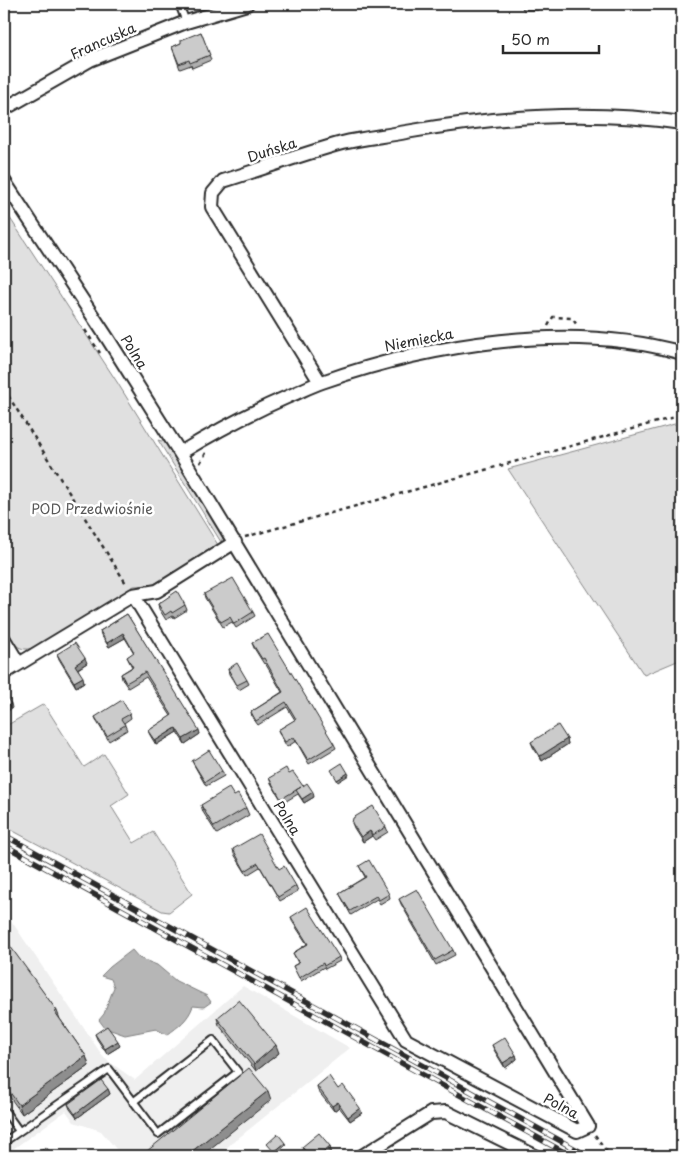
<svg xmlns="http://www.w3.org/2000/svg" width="686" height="1160" font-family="'Playpen Sans',sans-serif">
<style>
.built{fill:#efefef}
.green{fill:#e0e0e0;stroke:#868686}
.water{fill:#b6b6b6;stroke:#7e7e7e}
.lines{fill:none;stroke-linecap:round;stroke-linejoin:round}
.lane-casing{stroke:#2b2b2b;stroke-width:10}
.street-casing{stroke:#2b2b2b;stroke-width:16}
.path{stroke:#2b2b2b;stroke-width:2.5;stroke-dasharray:4 4;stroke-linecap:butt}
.lane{stroke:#fff;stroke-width:6}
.street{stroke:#fff;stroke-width:12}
.rail-casing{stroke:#2b2b2b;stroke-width:5.5}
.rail{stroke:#fff;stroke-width:4;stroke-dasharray:11;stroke-linecap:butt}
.wall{fill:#afafaf;stroke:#2b2b2b}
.shaded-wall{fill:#8e8e8e;stroke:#2b2b2b}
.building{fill:#cbcbcb;stroke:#2b2b2b}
.labels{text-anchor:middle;stroke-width:5;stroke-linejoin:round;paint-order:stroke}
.street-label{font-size:14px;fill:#2b2b2b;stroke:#fff}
.park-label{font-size:14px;fill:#585858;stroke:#fff}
</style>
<rect width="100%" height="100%" fill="#fff"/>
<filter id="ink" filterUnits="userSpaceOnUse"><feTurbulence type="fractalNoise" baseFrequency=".02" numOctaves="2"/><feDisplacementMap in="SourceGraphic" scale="10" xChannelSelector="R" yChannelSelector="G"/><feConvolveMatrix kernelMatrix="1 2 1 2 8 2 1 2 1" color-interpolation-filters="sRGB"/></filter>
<g filter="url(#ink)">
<path class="built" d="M 4,910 L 104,1058 L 135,1080 L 243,986 L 350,1048 L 216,1156 L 122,1156 L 101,1131 L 74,1122 L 66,1111 L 13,1149 L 15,1156 L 4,1156 Z"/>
<path class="green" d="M 4,209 L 117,382 L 218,545 L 218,548 L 152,585 L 134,586 L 33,648 C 16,653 11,639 4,627 Z
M 682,422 L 682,659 L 644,675 L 508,469 Z
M 158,440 L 165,442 L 223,537 L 221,542 Z
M 44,704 L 84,767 L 104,754 L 129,794 L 111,806 L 134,843 L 153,832 L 192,894 L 169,912 L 162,911 L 4,826 L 4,727 Z"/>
<path class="water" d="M 132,950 L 139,958 L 157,965 L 176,981 L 207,996 L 211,1002 L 204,1007 L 193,1006 C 188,1020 179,1026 167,1035 L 156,1029 L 125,1035 L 105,1028 L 99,1020 L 104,1014 L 114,987 L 111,979 L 101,976 L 110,967 Z"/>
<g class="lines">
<defs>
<path id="lane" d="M 179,4 L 186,22
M 4,1110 L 19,1131
M 4,1142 L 109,1069 L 158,1134 L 238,1072 L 213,1040 L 133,1102"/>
<path id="street" d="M 4,109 L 90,60 L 186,22 L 247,4
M 4,181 L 108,339 L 180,453 L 588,1126 L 577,1131 L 406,1040 L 133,595
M 320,382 L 212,207 L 213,193 L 223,181 C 262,169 302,154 342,143 C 363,138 385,136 406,132 C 497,116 590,109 682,123
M 180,453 C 215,432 250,413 287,397 C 299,392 310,386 322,382 C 430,344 570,321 682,353
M 4,639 L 19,664
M 4,673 L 133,595 L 157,591 L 235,542
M 362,1156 L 431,1113 L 446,1112 L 535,1156"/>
</defs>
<use href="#lane" class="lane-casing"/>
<use href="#street" class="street-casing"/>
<path class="path" d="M 4,164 L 7,170
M 548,326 L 553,317 L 572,318 L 577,325
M 85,330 L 100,353
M 4,389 L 127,585
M 200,463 L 206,453
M 245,537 L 682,415
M 595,1135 L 607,1152 L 614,1156"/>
<use href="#lane" class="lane"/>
<use href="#street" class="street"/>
<defs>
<path id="rail" d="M 4,835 L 588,1156
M 4,845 L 571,1156"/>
</defs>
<use href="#rail" class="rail-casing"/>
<use href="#rail" class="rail"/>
</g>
<path class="wall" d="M 511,4 L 538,4 L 538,10 L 523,10 L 522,5 L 512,5 Z
M 201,32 L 211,60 L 192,68 L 191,65 L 180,69 L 172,47 L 181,43 Z
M 204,594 L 253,612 L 255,616 L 236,628 L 232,622 L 223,627 L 205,598 Z
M 158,604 L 185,605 L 187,610 L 174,618 L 173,616 L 166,620 L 159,609 Z
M 127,614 L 200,734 L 185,744 L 177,732 L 156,745 L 150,735 L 148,731 L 171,716 L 146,677 L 128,688 L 122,679 L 121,674 L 132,667 L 127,657 L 134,653 L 125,638 L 109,647 L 101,635 L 100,631 Z
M 252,643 L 334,744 L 336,748 L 309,764 L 296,741 L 287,747 L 280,735 L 278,730 L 295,720 L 287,707 L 258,725 L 252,717 L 251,712 L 282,692 L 265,663 L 264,664 L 254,648 Z
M 57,654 L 87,663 L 78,669 L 84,682 L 76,687 L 59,659 Z
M 228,669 L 247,680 L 249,684 L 239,690 L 229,674 Z
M 4,693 L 11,704 L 12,708 L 4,714 Z
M 130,714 L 131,718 L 124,723 L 127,730 L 109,741 L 97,722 L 95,717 Z
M 567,739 L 568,744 L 542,761 L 533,747 L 531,742 Z
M 192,761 L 222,771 L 224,776 L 206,786 L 194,765 Z
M 289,774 L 303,786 L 314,797 L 304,803 L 298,794 L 283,803 L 271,783 L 269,778 Z
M 234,796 L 246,808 L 249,815 L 217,834 L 203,812 L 201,805 Z
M 352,823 L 386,827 L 388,832 L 375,840 L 372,836 L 363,842 L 354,828 Z
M 233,849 L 279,869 L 296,886 L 298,891 L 280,901 L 260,867 L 247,875 L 234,854 Z
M 359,866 L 389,894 L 390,898 L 380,904 L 377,899 L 351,915 L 339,893 L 365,877 Z
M 399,899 L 453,950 L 455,955 L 436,965 L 401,904 Z
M 291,917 L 339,957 L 340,961 L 325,969 L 324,967 L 301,981 L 293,966 L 298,963 L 293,953 L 307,944 L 292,921 Z
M 4,940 L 57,1011 L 60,1019 L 86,1056 L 89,1066 L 22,1114 L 4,1089 Z
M 217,1018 L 279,1053 L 256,1071 L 219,1025 Z
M 95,1034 L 120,1046 L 107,1054 L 97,1039 Z
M 492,1045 L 516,1055 L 517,1059 L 505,1068 L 494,1050 Z
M 317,1086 L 338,1089 L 362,1113 L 350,1121 L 339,1107 L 334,1111 L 318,1091 Z
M 108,1089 L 110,1094 L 77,1118 L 70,1109 L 68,1104 Z
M 302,1147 L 331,1151 L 325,1156 L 308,1156 L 304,1152 Z"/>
<path class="shaded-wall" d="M 123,633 L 125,638 L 109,647 L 107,643 Z
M 85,658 L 87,663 L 77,669 L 75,665 Z
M 83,677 L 84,682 L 76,687 L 74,682 Z
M 176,728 L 177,732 L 156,745 L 155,741 Z
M 199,730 L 200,734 L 185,744 L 183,739 Z
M 567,739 L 568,744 L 542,761 L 540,756 Z
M 348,773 L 349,775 L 338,782 L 337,780 Z
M 313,792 L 314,797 L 304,803 L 302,799 Z
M 370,831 L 372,836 L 363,842 L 361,837 Z
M 118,1041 L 120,1046 L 107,1054 L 105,1049 Z
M 276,1045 L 279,1053 L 256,1071 L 254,1064 Z
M 516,1055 L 517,1059 L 505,1068 L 503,1063 Z
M 86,1056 L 89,1066 L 22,1114 L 19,1105 Z
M 108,1089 L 110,1094 L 77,1118 L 75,1114 Z
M 268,1091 L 271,1100 L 201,1156 L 186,1156 Z
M 338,1102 L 339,1107 L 334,1111 L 332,1106 Z
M 360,1108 L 362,1113 L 350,1121 L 348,1117 Z
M 285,1143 L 286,1145 L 275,1155 L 274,1152 Z
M 330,1146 L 331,1151 L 325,1156 L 318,1156 Z"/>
<path class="building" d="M 522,4 L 536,4 L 536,5 L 522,5 Z
M 201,32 L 210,55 L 190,63 L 189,60 L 179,64 L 172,47 L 181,43 L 181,40 Z
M 233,578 L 253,612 L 234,624 L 230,617 L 221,622 L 204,594 Z
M 177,591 L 185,605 L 172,613 L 171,611 L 165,615 L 158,604 Z
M 127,614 L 199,730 L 183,739 L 176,728 L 155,741 L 148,731 L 172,715 L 145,672 L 126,683 L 121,674 L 133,667 L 127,657 L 134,652 L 123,633 L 107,643 L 100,631 Z
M 268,634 L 334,744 L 308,760 L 294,737 L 285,742 L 278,730 L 296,719 L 286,702 L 256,721 L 251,712 L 283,692 L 264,658 L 262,659 L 252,643 Z
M 75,643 L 85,658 L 75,665 L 83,677 L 74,682 L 57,654 Z
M 237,663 L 247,680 L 237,685 L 228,669 Z
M 4,693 L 11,704 L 4,708 Z
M 122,700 L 130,714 L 121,719 L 125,725 L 107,736 L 95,717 Z
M 558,725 L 567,739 L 540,756 L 531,742 Z
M 209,750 L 222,771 L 205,782 L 192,761 Z
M 342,763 L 348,773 L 337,780 L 331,770 Z
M 286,768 L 289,774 L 293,772 L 303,786 L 307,783 L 313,792 L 302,799 L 296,790 L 301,787 L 281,799 L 269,778 Z
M 229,788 L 234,796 L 238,794 L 246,808 L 214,827 L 201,805 Z
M 373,806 L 386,827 L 373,835 L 370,831 L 361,837 L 352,823 L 353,818 Z
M 259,834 L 279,869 L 284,866 L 296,886 L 278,897 L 258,863 L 245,871 L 233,849 Z
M 369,860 L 389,894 L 379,900 L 376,896 L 350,911 L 339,893 L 366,877 L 359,866 Z
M 417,889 L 453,950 L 435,960 L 399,899 Z
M 307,907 L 339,957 L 324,966 L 323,963 L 299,978 L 293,966 L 299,963 L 293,953 L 308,944 L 291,917 Z
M 5,939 L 57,1011 L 55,1012 L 86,1056 L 19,1105 L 4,1084 L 4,940 Z
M 239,1000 L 276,1045 L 254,1064 L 217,1018 Z
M 107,1026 L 118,1041 L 105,1049 L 95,1034 Z
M 505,1037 L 516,1055 L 503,1063 L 492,1045 Z
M 249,1068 L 268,1091 L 186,1156 L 141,1156 Z
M 329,1076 L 338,1089 L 343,1085 L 360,1108 L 348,1117 L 338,1102 L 332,1106 L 317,1086 Z
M 101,1080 L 108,1089 L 75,1114 L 68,1104 Z
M 319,1133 L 330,1146 L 318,1156 L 310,1156 L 302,1147 Z
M 278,1134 L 285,1143 L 274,1152 L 267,1144 Z
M 46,1147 L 53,1156 L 34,1156 Z
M 278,1153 L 280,1156 L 274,1156 Z"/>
</g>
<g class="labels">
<g class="street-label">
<text transform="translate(103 41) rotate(-24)" y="5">Francuska</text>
<text transform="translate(272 150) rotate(-18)" y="5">Duńska</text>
<text transform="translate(419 340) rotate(-11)" y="5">Niemiecka</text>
<text transform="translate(134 352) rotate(58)" y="5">Polna</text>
<text transform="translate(287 818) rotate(58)" y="5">Polna</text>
<text transform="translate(561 1106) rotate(28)" y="5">Polna</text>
</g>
<g class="park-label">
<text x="92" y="514">POD Przedwiośnie</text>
</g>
</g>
<rect width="686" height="1160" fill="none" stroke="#fff" stroke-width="20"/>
<rect x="10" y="10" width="666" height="1140" fill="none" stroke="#2b2b2b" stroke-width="2" filter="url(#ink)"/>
<path d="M503 45v8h96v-8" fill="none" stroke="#2b2b2b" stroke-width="2.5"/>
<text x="511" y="45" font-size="15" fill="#2b2b2b" stroke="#ffffff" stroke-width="4" paint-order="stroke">50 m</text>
</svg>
